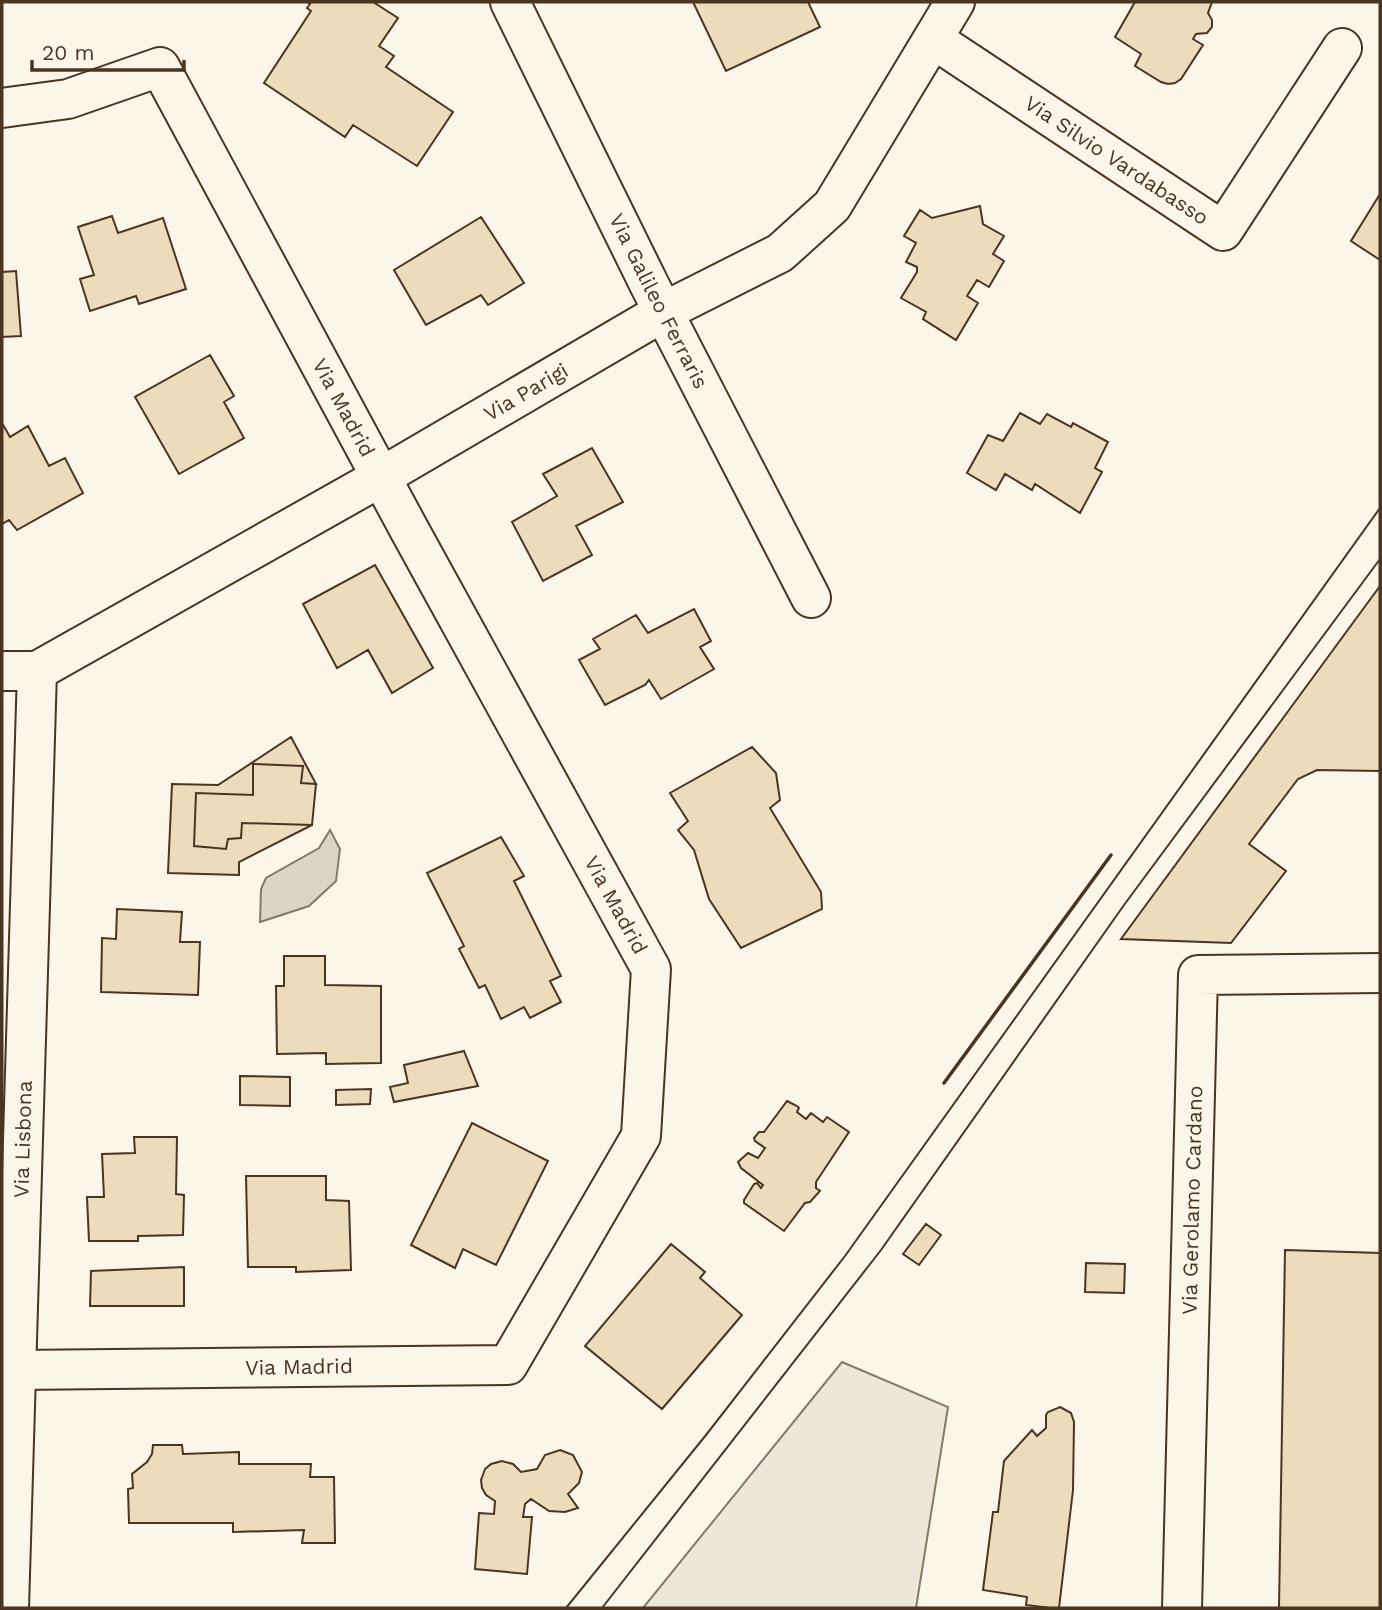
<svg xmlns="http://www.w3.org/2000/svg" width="1382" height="1610" font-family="'Work Sans',sans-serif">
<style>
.green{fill:#ede6d9;stroke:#887966;stroke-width:2}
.water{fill:#dcd4c6;stroke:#887966;stroke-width:2}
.building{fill:#ecdcbc;stroke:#4a3520;stroke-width:2}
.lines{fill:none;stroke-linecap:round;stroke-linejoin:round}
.minor-casing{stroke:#4a3520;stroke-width:42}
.minor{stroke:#fbf6e9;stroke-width:38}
.tram{stroke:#4a3520;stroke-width:2}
.wall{stroke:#4a3520;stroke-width:3.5}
.labels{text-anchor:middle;stroke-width:5;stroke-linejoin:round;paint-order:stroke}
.street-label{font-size:21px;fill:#4a3520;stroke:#fbf6e9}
</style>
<rect width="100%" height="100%" fill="#fbf6e9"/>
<path class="green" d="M 842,1362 L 948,1407 L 916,1608 L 643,1608 Z"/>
<path class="water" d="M 330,830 L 340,849 L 336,881 L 309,906 L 260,922 L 261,889 L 266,878 L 319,848 Z"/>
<path class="building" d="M 307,2 L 373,2 L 398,18 L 379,46 L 394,56 L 386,67 L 453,112 L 417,166 L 353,125 L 345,137 L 264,83 L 311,11 L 307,8 L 310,4 Z
M 693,2 L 808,2 L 820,27 L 726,71 Z
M 1135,2 L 1212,2 L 1208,13 L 1212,20 L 1212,27 L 1207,33 L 1196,34 L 1193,39 L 1203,45 L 1181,79 L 1175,83 L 1168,84 L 1161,82 L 1135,66 L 1141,54 L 1115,37 Z
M 1380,194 L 1380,260 L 1351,241 Z
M 980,206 L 983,224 L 1004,236 L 993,254 L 1004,261 L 989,287 L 977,280 L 967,296 L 978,303 L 956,340 L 923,319 L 926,312 L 901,298 L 917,272 L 917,267 L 906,262 L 916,243 L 904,236 L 920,210 L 932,218 Z
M 112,216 L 118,233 L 163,218 L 186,289 L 139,304 L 136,296 L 90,311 L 80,279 L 94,275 L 78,227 Z
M 481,217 L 524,283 L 488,305 L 481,295 L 426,325 L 394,270 Z
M 16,271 L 21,336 L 2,337 L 2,272 Z
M 210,355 L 234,396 L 224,402 L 244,438 L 179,474 L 135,397 Z
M 1020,413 L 1040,424 L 1047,414 L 1071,427 L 1073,423 L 1108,442 L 1095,468 L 1102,472 L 1080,513 L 1035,484 L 1032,490 L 1005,474 L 996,490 L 967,473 L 988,435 L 1003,441 Z
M 2,423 L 10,437 L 28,426 L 49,466 L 65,458 L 83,493 L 17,530 L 9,520 L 2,524 Z
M 592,448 L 623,502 L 576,526 L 592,555 L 543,581 L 512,522 L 557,496 L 543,474 Z
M 375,565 L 433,668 L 392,693 L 368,650 L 337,668 L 303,604 Z
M 1380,586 L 1380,771 L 1317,770 L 1298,779 L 1249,844 L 1286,871 L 1231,943 L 1121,939 Z
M 694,609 L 711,641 L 700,647 L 714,669 L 661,699 L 649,680 L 645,685 L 605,705 L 579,660 L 600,649 L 593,639 L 636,615 L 648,633 Z
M 291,737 L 316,784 L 301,783 L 303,766 L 253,764 L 253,795 L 196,793 L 194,846 L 226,849 L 228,839 L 241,838 L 242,823 L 312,825 L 239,862 L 239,875 L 168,873 L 172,784 L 218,785 Z
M 752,747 L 776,773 L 780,800 L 770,808 L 821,892 L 822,909 L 741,948 L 709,899 L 694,850 L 678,830 L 688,821 L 670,793 Z
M 253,764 L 303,766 L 301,783 L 316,784 L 312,825 L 242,823 L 241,838 L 228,839 L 226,849 L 194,846 L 196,793 L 253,795 Z
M 501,837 L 524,876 L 514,881 L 561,976 L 550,981 L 561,1002 L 530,1018 L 524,1007 L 501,1019 L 485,985 L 479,988 L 459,949 L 464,946 L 427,873 Z
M 117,909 L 182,912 L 180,942 L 200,942 L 198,995 L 101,992 L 102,938 L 116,939 Z
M 284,956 L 325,956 L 325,985 L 381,986 L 381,1063 L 326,1064 L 326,1053 L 277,1054 L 276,986 L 284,986 Z
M 464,1051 L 478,1086 L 394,1102 L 390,1087 L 408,1083 L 404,1065 Z
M 240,1076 L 290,1077 L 290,1106 L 240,1105 Z
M 371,1089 L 370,1104 L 336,1105 L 336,1090 Z
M 787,1101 L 797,1106 L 799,1108 L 797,1112 L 806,1119 L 811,1113 L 823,1122 L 827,1117 L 849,1132 L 816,1182 L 816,1188 L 820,1191 L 810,1202 L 805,1203 L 784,1231 L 744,1203 L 744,1200 L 754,1184 L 757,1183 L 761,1188 L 763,1185 L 741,1168 L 738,1162 L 748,1153 L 758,1158 L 765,1148 L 755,1141 L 754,1138 L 759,1132 L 764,1132 Z
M 472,1123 L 548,1161 L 496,1265 L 463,1249 L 455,1268 L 411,1245 Z
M 134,1137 L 177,1137 L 176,1194 L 184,1195 L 183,1235 L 138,1236 L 138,1241 L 89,1241 L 87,1197 L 104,1197 L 102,1154 L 135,1153 Z
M 246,1176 L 326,1176 L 326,1200 L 349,1201 L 351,1270 L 296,1272 L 296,1267 L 248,1267 Z
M 926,1224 L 941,1235 L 919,1265 L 903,1254 Z
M 671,1244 L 705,1272 L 700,1278 L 742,1315 L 662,1409 L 585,1346 Z
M 1285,1250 L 1380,1253 L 1380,1608 L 1279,1608 Z
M 1086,1263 L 1125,1264 L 1124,1293 L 1085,1292 Z
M 184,1267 L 184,1306 L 90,1306 L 91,1271 Z
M 1060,1407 L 1071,1413 L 1074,1422 L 1073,1490 L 1059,1608 L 1051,1608 L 1026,1605 L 1027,1597 L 983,1590 L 993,1512 L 998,1512 L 1004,1461 L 1032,1430 L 1037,1436 L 1046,1428 L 1046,1415 L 1048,1412 Z
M 153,1445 L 182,1445 L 183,1454 L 239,1452 L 239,1464 L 311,1464 L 310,1477 L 334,1477 L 335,1543 L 302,1543 L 304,1530 L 233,1532 L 233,1523 L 129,1523 L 128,1489 L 133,1488 L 132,1474 L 147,1462 L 152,1454 Z
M 560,1450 L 573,1455 L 582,1472 L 579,1483 L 568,1494 L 578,1508 L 565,1512 L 549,1511 L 531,1499 L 525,1504 L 523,1517 L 532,1517 L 527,1574 L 475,1569 L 479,1513 L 494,1514 L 495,1501 L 486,1495 L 482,1488 L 481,1480 L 485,1469 L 491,1464 L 502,1461 L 513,1464 L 521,1472 L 537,1469 L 545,1455 Z"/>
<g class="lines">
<defs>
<g id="minor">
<path id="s1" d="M 510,2 L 650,286 L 811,598"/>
<path id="s2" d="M 933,39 L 1223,231 L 1342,48"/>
<path id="s3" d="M 2,108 L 68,99 L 160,67 L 410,531 L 651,969 L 641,1136 L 508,1365 L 17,1370"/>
<path id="s4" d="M 2,671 L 37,671 L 381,477 L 663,312 L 780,253 L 832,206 L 955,2"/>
<path id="s5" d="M 2,1608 L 9,1608 L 37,671"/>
<path id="s6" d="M 1182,1608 L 1198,975 L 1380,973"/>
</g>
</defs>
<use href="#minor" class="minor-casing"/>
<use href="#minor" class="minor"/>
<path class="tram" d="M 566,1608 L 706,1435 L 845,1256 L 1380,508
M 602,1608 L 881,1250 L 1124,905 L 1380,559"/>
<path class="wall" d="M 944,1083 L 1111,855"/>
</g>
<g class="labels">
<g class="street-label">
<text dy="7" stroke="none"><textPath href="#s2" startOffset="220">Via Silvio Vardabasso</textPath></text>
<text dy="7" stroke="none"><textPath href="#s1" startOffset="334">Via Galileo Ferraris</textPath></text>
<text dy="7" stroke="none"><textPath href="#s4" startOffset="598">Via Parigi</textPath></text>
<text dy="7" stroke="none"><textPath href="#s3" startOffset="551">Via Madrid</textPath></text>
<text dy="7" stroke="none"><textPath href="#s3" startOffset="1118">Via Madrid</textPath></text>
<text dy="7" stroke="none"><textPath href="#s5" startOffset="476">Via Lisbona</textPath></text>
<text dy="7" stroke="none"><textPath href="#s6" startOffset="408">Via Gerolamo Cardano</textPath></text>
<text transform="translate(299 1367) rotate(-1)" y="7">Via Madrid</text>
</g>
</g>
<rect width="1382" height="1610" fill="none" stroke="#4a3520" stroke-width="7"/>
<path d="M32 60v10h152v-10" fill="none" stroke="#4a3520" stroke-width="3.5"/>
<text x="42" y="60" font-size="21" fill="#4a3520" stroke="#fbf6e9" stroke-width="5" paint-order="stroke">20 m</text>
</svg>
